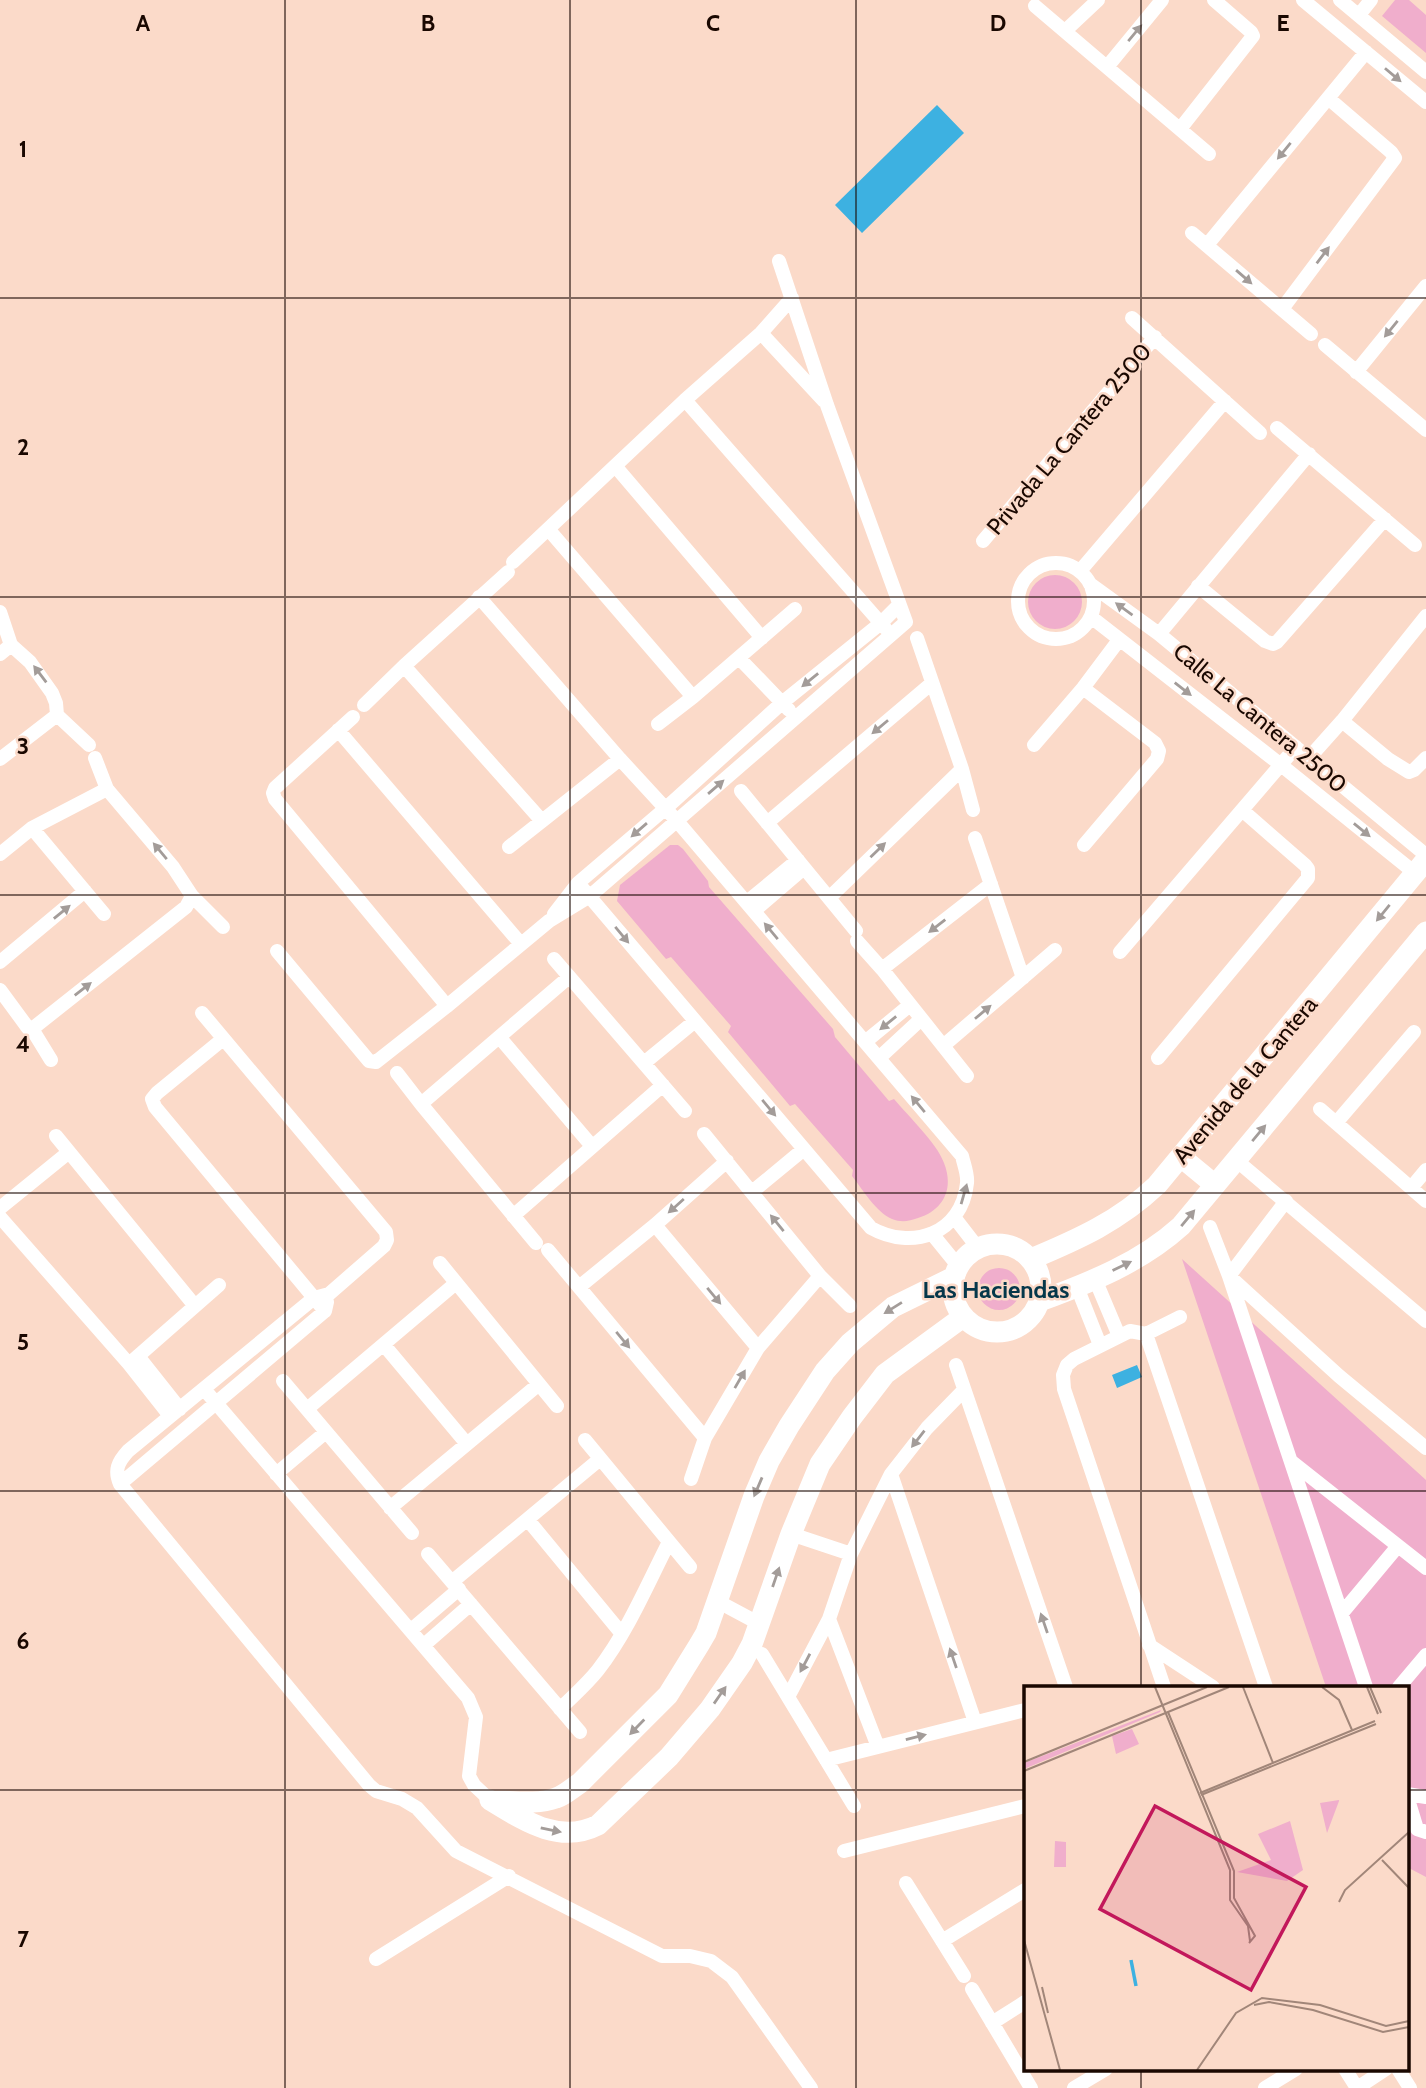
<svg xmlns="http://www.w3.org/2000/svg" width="1426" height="2088" font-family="Cabin,sans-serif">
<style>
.green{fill:#f0aecc}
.water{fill:#3db1e1}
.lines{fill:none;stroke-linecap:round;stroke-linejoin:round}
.street{stroke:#fff;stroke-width:14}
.secondary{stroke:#fff;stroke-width:21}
.oneway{fill:#a39c99}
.grid{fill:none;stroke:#1a0801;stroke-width:2;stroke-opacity:0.55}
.labels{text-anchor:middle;stroke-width:5;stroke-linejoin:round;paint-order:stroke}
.street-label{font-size:23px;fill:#1a0801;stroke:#fbdac9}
.neighbourhood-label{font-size:24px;font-weight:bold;fill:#05374a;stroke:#fbdac9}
.inset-river{fill:none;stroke:#3db1e1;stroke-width:3.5}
.inset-road{fill:none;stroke:#a18679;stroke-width:2}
.view{fill:#c2185b;fill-opacity:0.15;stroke:#c2185b;stroke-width:3.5}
.inset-edge{fill:none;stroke:#1a0801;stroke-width:3.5}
.grid-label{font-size:23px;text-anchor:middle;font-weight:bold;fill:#1a0801;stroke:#fbdac9;stroke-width:5;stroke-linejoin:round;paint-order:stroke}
</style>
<rect width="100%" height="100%" fill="#fbdac9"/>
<path class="green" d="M 1395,0 L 1409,0 L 1426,15 L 1426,53 L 1382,16 Z
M1028 602a27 27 0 1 1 54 0a27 27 0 1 1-54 0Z
M 670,845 L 678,845 L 683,849 L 708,881 L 709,887 L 833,1029 L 835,1037 L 889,1101 L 894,1099 C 908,1116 937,1143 944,1163 C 954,1188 944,1210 918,1218 C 909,1221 902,1223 892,1219 C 876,1212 863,1190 852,1176 L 853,1170 L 795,1104 L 790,1106 L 728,1032 L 731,1026 L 671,957 L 666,959 L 617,901 L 620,885 Z
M 1182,1259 L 1426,1480 L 1426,1877 L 1407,1867 L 1407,1687 L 1326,1687 Z
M978 1289a21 21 0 1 1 42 0a21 21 0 1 1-42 0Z"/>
<path class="water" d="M 937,105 L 964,133 L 862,233 L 835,205 Z
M 1137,1365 L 1142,1377 L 1117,1388 L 1112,1375 Z"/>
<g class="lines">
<path class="street" d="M 1303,0 L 1426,102
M 1340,0 L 1426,72
M 1035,6 L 1209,154
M 1359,15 L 1371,0
M 1065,31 L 1098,0
M 1107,67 L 1162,0
M 1180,129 L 1253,36 L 1251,32 L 1214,0
M 1192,233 L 1311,334
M 1207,245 L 1366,52
M 1282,309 L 1395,158 L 1391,152 L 1328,98
M 1132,318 L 1260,433
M 761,333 L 824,401
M 1325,345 L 1426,430
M 1356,372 L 1426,286
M 685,400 L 885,628
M 1277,428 L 1415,545
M 616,467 L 762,638
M 549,530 L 693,697
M 983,541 L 1155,337
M 513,562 L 685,400 L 761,333 L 792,298
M1018 601a38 38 0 1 1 76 0a38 38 0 1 1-76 0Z
M 1080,571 L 1225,401
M 1090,584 L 1159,634 L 1426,855
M 1198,586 L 1265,641 L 1273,644 L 1277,642 L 1385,519
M 479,597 L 620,759 L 677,821 L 962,1156 C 964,1165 968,1174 967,1183 C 962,1234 912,1251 871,1228 L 578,883
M 0,612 L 11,645 L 30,662 L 52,693 L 56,703 L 57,715 L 0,759
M 1091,617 L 1281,765 L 1415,873
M 1159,634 L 1309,454
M 917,638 L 962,769 L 973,810
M 0,654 L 11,645
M 739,658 L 789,710
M 404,666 L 508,572
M 1083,688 L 1155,743 L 1159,751 L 1157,759 L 1084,845
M 364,705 L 404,666 L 542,821 L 620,759
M 57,715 L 89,745
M 353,717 L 275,788 L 273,793 L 275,799 L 447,1006
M 1342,721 L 1388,759 L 1409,772 L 1414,770 L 1426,758
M 658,724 L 693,697 L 795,609
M 338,730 L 521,944
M 1034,745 L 1083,688 L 1119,640
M 1309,758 L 1342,721 L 1426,616
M 741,791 L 856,931
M 767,823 L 932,683
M 32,828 L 104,914
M 975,838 L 1023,978
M 509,847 L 542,821
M 0,854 L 32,828 L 107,789
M 192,896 L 223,927
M 829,898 L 962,769
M 747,902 L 798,860
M 754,911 L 804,868
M 554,914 L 578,883 L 666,808 L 783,702 L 881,623 L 899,605
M 857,941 L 882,969 L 967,1076
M 277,951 L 369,1061 L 376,1062 L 447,1006 L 549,921 L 590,896 L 906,622 L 827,405 L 779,261
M 1120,952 L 1296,747
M 554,959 L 685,1111
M 0,962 L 85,891
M 882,969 L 991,884
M 0,990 L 28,1028 L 32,1029 L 186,907 L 192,896 L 173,867 L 107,789 L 95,758
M 202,1013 L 386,1232 L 387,1240 L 384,1246 L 329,1294 L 314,1298 L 128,1451 C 118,1462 114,1470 120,1484 L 369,1785 L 376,1791 L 402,1799 L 417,1808 L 456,1851 L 662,1956 L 690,1956 L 711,1961 L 732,1977 L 811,2088
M 32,1029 L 51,1060
M 500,1038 L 591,1145
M 223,1039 L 157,1093 L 152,1099 L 155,1107 L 325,1311
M 865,1042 L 910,1005
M 943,1046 L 1055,950
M 879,1058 L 921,1019
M 1158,1058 L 1308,878 L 1308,869 L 1305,865 L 1242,810
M 644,1063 L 695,1021
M 397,1073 L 421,1104
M 1320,1109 L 1426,1201
M 1336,1123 L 1414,1032
M 704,1134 L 820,1276 L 850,1306
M 56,1136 L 195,1306
M 1236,1160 L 1426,1321
M 1411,1188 L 1426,1170
M 752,1192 L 804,1149
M 1286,1201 L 1229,1276 L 1339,1376 L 1426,1448
M 0,1208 L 69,1152
M 513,1216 L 663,1085
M 0,1217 L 129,1364 L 170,1416
M 954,1217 L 978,1248
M 655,1225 L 758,1348
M 1210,1227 L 1229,1276 L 1366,1687
M 933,1235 L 959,1267
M 536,1243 L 421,1104 L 569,977
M 548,1250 L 705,1438
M 440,1263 L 557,1406
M 1095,1279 L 1119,1336
M 579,1287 L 655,1225 L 727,1161
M 1077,1287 L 1100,1345
M 1146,1334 L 1266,1687
M 384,1345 L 467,1444
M 138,1356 L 180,1409
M 129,1364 L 219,1285
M 956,1365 L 1066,1687
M 283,1381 L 412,1533
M 204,1389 L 468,1698 L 476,1717 L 469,1776 L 474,1785 L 490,1800
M 307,1409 L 456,1283
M 585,1440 L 690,1567
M 1292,1462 L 1426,1568
M 276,1474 L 326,1432
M 891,1474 L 975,1722
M 691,1479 L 705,1438 L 758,1348 L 820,1276
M 120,1484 L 325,1311 L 327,1302
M 390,1508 L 539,1384
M 528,1520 L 622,1634
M 791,1534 L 851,1554
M 428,1554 L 580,1732
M 453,1581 L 600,1459
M 717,1601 L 760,1624
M 1342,1613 L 1398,1546
M 829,1619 L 878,1747
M 411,1630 L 459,1589
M 424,1645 L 471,1604
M 1149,1645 L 1213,1687
M 762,1654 L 854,1806
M 1164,1687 L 1064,1389 L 1063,1375 L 1067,1365 L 1074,1359 L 1130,1331 L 1146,1334 L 1180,1317
M 1399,1687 L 1426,1655
M 788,1697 L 829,1619 L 851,1554 L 891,1474 L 927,1428 L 964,1390
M 560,1709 C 573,1696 587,1684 598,1670 C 628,1631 647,1585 669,1542
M 826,1760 L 1025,1710
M 1407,1794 L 1426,1797
M 1407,1796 L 1417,1829 L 1426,1832
M 844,1851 L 1025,1806
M 906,1883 L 964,1976
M 942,1941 L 1025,1890
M 376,1959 L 509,1876
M 972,1989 L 1031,2088
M 992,2023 L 1025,2002
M 1345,2069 L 1357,2088 L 1386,2069
M 1398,2069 L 1410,2088
M 1074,2088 L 1106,2069
M 1265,2088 L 1296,2069"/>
<path class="secondary" d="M 1181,1157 L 1215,1185
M953 1288a44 44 0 1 1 88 0a44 44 0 1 1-88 0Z
M 1031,1259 C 1079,1239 1119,1221 1157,1185 L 1426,860
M 1040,1301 C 1091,1282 1140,1263 1181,1226 L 1426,932
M 490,1800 C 523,1820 559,1845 598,1825 L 669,1757 L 710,1709 L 742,1663 L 752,1644 L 791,1534 L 820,1464 L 852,1417 L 885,1374 L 963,1317
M 493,1801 C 512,1801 537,1805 556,1798 C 565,1795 572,1788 580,1783 L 668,1695 L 699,1645 L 706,1633 L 754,1496 L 769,1461 L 789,1426 L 825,1371 L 850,1343 L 893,1307 L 954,1277"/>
</g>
<defs><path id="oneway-solid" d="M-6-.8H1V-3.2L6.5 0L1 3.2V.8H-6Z" transform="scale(1.75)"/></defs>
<g class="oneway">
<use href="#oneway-solid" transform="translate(1135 33) rotate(-50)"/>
<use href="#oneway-solid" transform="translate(1393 75) rotate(40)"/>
<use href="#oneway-solid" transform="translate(1284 151) rotate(129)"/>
<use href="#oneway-solid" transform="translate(1323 255) rotate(-53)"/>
<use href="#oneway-solid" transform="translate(1244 277) rotate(41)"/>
<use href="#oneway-solid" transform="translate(1391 329) rotate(129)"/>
<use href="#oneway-solid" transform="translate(1124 609) rotate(-144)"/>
<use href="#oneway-solid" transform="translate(40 674) rotate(-127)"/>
<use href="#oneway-solid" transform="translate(810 680) rotate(141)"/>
<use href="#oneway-solid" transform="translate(1183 689) rotate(38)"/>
<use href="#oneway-solid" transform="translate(880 727) rotate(140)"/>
<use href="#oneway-solid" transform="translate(716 787) rotate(-41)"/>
<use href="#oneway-solid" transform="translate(639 830) rotate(139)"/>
<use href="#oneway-solid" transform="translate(1362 830) rotate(39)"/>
<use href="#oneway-solid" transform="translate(878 850) rotate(-44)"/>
<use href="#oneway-solid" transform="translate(160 851) rotate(-130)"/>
<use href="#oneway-solid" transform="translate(62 912) rotate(-39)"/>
<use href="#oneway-solid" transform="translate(1383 913) rotate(129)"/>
<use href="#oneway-solid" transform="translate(937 926) rotate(142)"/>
<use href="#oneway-solid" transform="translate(771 931) rotate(-130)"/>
<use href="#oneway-solid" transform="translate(622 935) rotate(50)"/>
<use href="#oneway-solid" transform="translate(83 989) rotate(-38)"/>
<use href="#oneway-solid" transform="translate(983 1012) rotate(-40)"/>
<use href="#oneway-solid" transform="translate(888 1023) rotate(141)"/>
<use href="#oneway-solid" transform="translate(918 1104) rotate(-130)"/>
<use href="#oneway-solid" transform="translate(769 1108) rotate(50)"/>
<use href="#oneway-solid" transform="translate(1259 1133) rotate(-50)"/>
<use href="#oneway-solid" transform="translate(964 1194) rotate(-74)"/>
<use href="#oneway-solid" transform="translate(676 1206) rotate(138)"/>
<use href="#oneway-solid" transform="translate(1188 1218) rotate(-50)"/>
<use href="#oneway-solid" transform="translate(777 1223) rotate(-129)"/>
<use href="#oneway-solid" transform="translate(1122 1266) rotate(-26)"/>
<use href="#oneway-solid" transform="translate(714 1296) rotate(50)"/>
<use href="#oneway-solid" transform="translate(893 1308) rotate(148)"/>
<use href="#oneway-solid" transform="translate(623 1340) rotate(50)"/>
<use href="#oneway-solid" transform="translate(740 1379) rotate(-60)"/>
<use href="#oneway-solid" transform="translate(918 1439) rotate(128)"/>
<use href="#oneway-solid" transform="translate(758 1487) rotate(113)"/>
<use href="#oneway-solid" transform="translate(776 1577) rotate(-71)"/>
<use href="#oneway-solid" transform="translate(1044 1623) rotate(-109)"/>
<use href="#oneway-solid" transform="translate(953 1658) rotate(-109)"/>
<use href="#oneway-solid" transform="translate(805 1663) rotate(118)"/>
<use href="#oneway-solid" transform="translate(720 1695) rotate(-55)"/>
<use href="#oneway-solid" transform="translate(637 1727) rotate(134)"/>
<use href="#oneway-solid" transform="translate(916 1737) rotate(-14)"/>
<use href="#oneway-solid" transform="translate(551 1830) rotate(12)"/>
</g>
<path class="grid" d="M 285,0 L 285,2088M 570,0 L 570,2088M 856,0 L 856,2088M 1141,0 L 1141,1687M 0,298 L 1426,298M 0,597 L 1426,597M 0,895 L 1426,895M 0,1193 L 1426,1193M 0,1491 L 1426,1491M 0,1790 L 1025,1790M 1407,1790 L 1426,1790M 1141,2069 L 1141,2088"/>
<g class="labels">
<g class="street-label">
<text transform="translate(1069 439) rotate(-50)" y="8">Privada La Cantera 2500</text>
<text transform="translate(1260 718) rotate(40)" y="8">Calle La Cantera 2500</text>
<text transform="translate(1245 1080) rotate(-50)" y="8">Avenida de la Cantera</text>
</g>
<g class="neighbourhood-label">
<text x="996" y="1298">Las Haciendas</text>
</g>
</g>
<g transform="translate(1024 1686)">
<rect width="385" height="385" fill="#fbdac9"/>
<path d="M 137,24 L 136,26 L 0,83 L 0,77 ZM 108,43 L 115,58 L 92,68 L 88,50 ZM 315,114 L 315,115 L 303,147 L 296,117 ZM 266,135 L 279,184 L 263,195 L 213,186 L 247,174 L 234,148 ZM 31,155 L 42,156 L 42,181 L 30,181 Z" fill="#f0aecc"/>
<path class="inset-river" d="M 107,274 L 112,300"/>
<path class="inset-road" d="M 131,1 L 206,184 L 206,214 L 224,240 L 226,255M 219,1 L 249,77M 298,1 L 315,14 L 328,44M 343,1 L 354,28M 346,1 L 357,27M 144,26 L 210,185 L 210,212 L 231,250 L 225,257M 0,76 L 183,1M 0,85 L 205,1M 176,107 L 351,35M 177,109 L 352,38M 358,174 L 385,202M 315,216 L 321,204 L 385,146M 0,254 L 36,384M 18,301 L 24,327M 230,319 L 245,316 L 289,324 L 359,346 L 385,341M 173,384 L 212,327 L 238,312 L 296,319 L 362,340 L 385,335"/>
<path class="view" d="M 131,120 L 282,201 L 227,304 L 76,223 Z"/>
<rect width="385" height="385" class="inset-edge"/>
</g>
<g class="grid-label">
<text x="143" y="31">A</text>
<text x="428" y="31">B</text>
<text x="713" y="31">C</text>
<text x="998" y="31">D</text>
<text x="1283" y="31">E</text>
<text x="23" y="157">1</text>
<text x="23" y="455">2</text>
<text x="23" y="754">3</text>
<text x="23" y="1052">4</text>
<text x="23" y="1350">5</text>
<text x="23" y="1649">6</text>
<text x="23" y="1947">7</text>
</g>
</svg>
